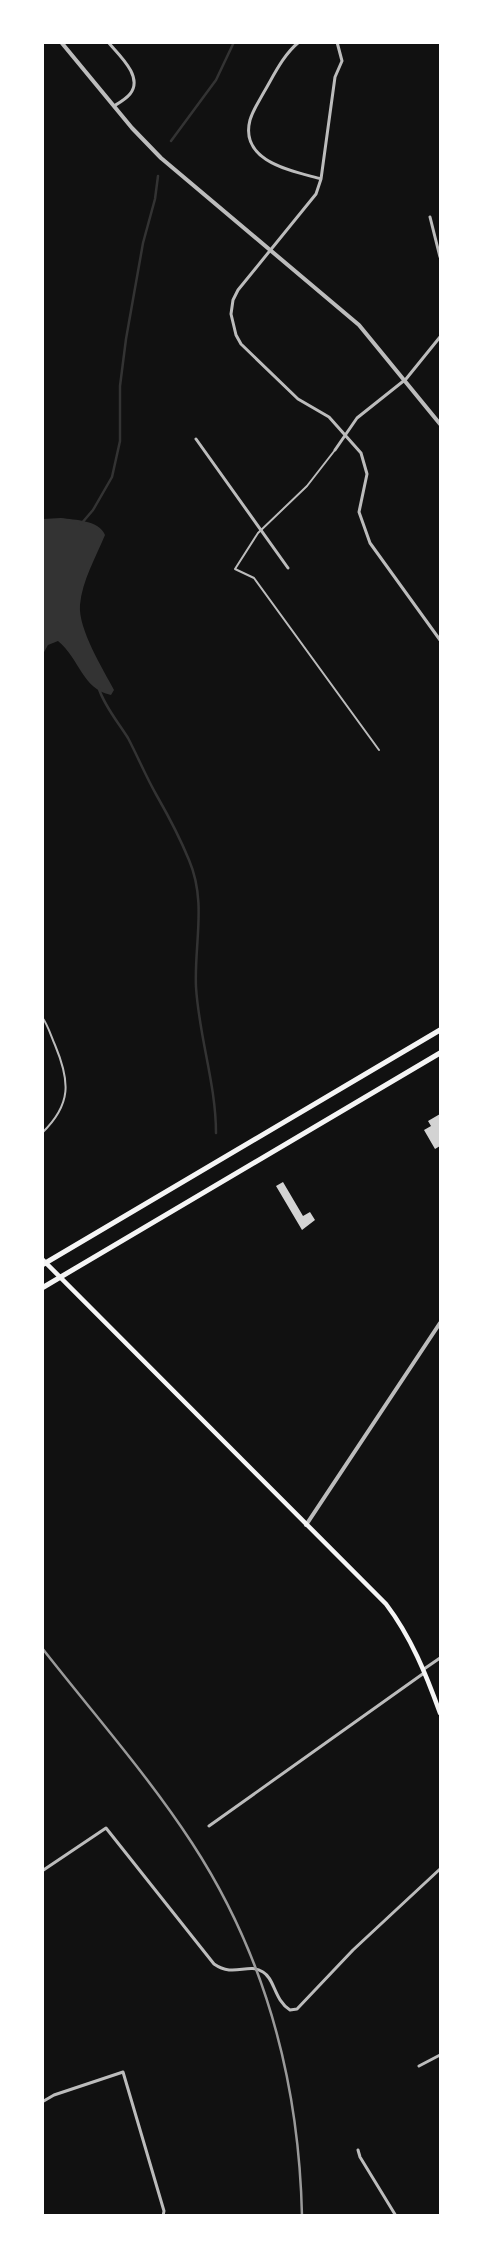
<svg xmlns="http://www.w3.org/2000/svg" width="483" height="2258" font-family="Cabin,sans-serif">
<style>
.water{fill:#333}
.lines{fill:none;stroke-linecap:round;stroke-linejoin:round}
.stream{stroke:#333;stroke-width:2.5}
.building{fill:#d3d3d3}
.service{stroke:#bcbcbc;stroke-width:2}
.minor{stroke:#bcbcbc;stroke-width:3}
.tertiary{stroke:#bcbcbc;stroke-width:4}
.secondary{stroke:#f5f5f5;stroke-width:4.5}
.primary{stroke:#f5f5f5;stroke-width:5}
.rail{stroke:#9a9a9a;stroke-width:2.5}
</style>
<rect width="100%" height="100%" fill="#111"/>
<path class="water" d="M 61,518 C 75,520 99,520 105,535 C 96,557 82,581 80,605 C 78,629 103,669 114,690 L 111,695 C 82,689 80,659 58,641 L 48,645 L 43,654 L 43,519 Z"/>
<g class="lines">
<path class="stream" d="M 171,141 L 216,80 L 234,42
M 81,524 L 93,510 L 112,477 L 120,441 L 120,386 L 126,339 L 143,243 L 155,199 L 158,176
M 99,689 C 105,707 118,722 128,738 C 138,757 146,777 157,796 C 169,817 180,838 189,860 C 207,902 194,944 196,987 C 199,1037 216,1084 216,1133"/>
</g>
<path class="building" d="M 440,1114 L 440,1146 L 435,1149 L 424,1130 L 431,1126 L 428,1121 Z
M 283,1182 L 303,1216 L 310,1212 L 315,1220 L 302,1230 L 276,1186 Z"/>
<g class="lines">
<path class="service" d="M 335,450 L 307,486 L 258,533 L 235,569 L 254,578 L 379,750
M 42,1017 C 48,1025 51,1036 55,1045 C 70,1081 72,1104 42,1133"/>
<path class="minor" d="M 108,42 C 119,55 144,77 130,94 C 126,99 119,103 114,106
M 299,42 C 283,55 274,75 264,92 C 259,101 253,110 250,120 C 239,162 293,171 321,179
M 337,42 L 342,61 L 335,77 L 321,179 L 316,194 L 238,290 L 233,300 L 231,314 L 236,335 L 241,344 L 298,399 L 329,417 L 361,453 L 367,474 L 359,512 L 370,543 L 440,640
M 430,217 L 440,257
M 196,439 L 288,568
M 335,450 L 357,418 L 406,379 L 440,337
M 424,1669 L 440,1658
M 209,1826 L 424,1673
M 42,1871 L 106,1828 L 214,1964 C 234,1978 248,1962 263,1972 C 275,1979 274,2000 290,2010 L 297,2009 L 353,1950 L 440,1869
M 419,2066 L 440,2055
M 42,2102 L 54,2095 L 123,2072 L 164,2211 L 163,2216
M 358,2150 L 360,2157 L 396,2216"/>
<path class="tertiary" d="M 61,42 L 132,128 L 161,158 L 359,325 L 440,424
M 306,1525 L 440,1323"/>
<path class="secondary" d="M 42,1259 L 386,1604 C 411,1637 426,1674 440,1713"/>
<path class="primary" d="M 42,1265 L 440,1030
M 42,1288 L 440,1053"/>
<path class="rail" d="M 42,1648 C 92,1712 147,1774 192,1843 C 265,1955 299,2083 302,2216"/>
</g>
<rect width="483" height="2258" fill="none" stroke="#ffffff" stroke-width="88"/>
</svg>
